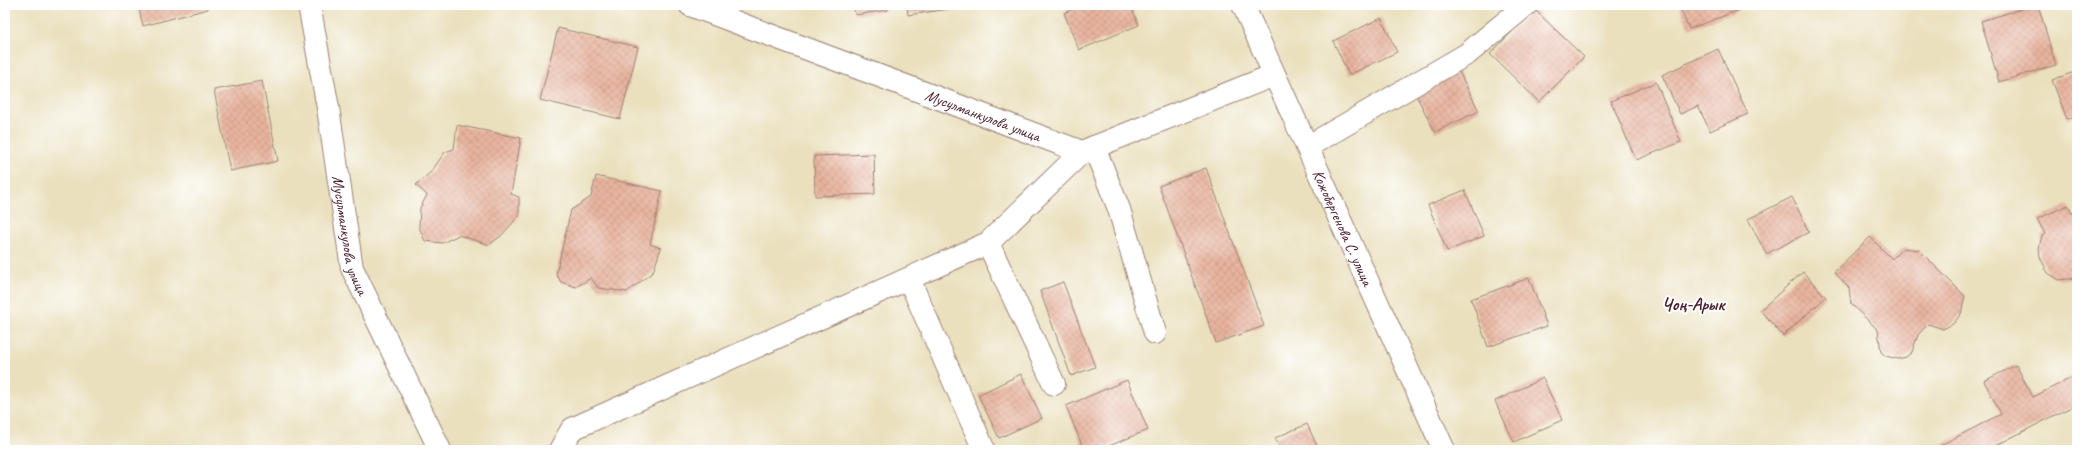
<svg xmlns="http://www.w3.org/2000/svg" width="2082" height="455" font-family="Caveat,sans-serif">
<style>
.building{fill:url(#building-cross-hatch)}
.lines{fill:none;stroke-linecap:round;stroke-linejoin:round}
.minor-casing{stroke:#9a8074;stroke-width:24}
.major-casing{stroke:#9a8074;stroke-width:24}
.minor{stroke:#fff;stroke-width:22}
.major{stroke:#fff;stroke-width:22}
.labels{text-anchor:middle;stroke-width:4;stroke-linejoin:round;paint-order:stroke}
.street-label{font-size:16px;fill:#4a1f2b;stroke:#fff}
.quarter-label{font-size:18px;font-weight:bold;fill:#4a1f2b;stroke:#fff}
</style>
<defs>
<pattern id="building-cross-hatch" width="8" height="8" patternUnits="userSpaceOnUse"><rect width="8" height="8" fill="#e8b49e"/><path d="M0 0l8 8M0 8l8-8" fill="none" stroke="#c89a88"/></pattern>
</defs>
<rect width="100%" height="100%" fill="#fff"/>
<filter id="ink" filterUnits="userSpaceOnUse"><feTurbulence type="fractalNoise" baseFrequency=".025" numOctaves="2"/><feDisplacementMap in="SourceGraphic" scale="8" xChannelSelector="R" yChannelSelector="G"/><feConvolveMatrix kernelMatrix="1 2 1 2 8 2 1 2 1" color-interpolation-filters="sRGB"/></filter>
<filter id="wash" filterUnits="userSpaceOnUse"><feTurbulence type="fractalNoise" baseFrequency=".012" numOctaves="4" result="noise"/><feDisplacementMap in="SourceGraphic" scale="16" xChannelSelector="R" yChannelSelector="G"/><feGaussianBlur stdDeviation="0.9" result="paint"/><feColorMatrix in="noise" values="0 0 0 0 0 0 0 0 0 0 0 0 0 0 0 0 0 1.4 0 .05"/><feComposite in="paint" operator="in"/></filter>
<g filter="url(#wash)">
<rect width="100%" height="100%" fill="#eae0bd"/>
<g id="blocks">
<path class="building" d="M 138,5 L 207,5 L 208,9 L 143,26 Z
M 854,5 L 888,5 L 888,10 L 855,15 Z
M 907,5 L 948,5 L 949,9 L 908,15 Z
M 1082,5 L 1130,5 L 1139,25 L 1079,50 L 1064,13 Z
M 1679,5 L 1737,5 L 1739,10 L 1689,29 Z
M 2035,5 L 2038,5 L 2056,65 L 1999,82 L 1981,21 Z
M 1534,9 L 1584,57 L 1539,102 L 1490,54 Z
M 1381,18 L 1397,52 L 1349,75 L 1333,41 Z
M 558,28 L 638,47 L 620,119 L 540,100 Z
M 1718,49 L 1748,114 L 1710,131 L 1698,106 L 1680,114 L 1662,75 Z
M 1455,64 L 1479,111 L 1435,132 L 1412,87 Z
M 2077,71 L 2077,116 L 2067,119 L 2052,80 Z
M 262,81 L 278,161 L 230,171 L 214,90 Z
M 1656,82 L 1681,142 L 1636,160 L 1611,101 Z
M 457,125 L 521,138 L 511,194 L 519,197 L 519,216 L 501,236 L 489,245 L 459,235 L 442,243 L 425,241 L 419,227 L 420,208 L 427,195 L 416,185 L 431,172 L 445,152 L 454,149 Z
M 874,154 L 875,194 L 815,196 L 814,156 Z
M 1206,168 L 1264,326 L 1216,343 L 1159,186 Z
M 596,176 L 662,191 L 650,244 L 661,248 L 653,272 L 627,292 L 598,288 L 591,278 L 576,287 L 561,282 L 556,274 L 571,210 L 591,197 Z
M 1465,190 L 1484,236 L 1447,251 L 1428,205 Z
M 1792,197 L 1809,232 L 1766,254 L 1748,219 Z
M 2068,205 L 2077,224 L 2077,278 L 2059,280 L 2048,273 L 2040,257 L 2039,248 L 2042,236 L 2045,234 L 2037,219 Z
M 1870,237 L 1892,259 L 1903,248 L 1919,250 L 1965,296 L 1961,314 L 1953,324 L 1943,329 L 1928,324 L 1918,335 L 1912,352 L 1906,357 L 1898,359 L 1886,356 L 1881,352 L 1878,330 L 1851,304 L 1849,288 L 1834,272 Z
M 1803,272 L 1826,297 L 1783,336 L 1760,310 Z
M 1529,278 L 1547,326 L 1488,347 L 1471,299 Z
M 1063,282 L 1095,367 L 1071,376 L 1040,291 Z
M 2016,365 L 2033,397 L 2077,375 L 2077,404 L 1987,450 L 1936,450 L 1935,448 L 2001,414 L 1984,381 Z
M 1021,374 L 1042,418 L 999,438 L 978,395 Z
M 1543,378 L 1562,420 L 1514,442 L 1495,401 Z
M 1127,380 L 1148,430 L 1099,450 L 1084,450 L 1066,406 Z
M 1307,424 L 1319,450 L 1281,450 L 1275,438 Z"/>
</g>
</g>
<g filter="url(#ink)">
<use href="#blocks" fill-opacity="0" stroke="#9a8074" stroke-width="1"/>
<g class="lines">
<defs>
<g id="minor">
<path id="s1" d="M 309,5 L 328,108 L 352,268 L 440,450"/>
<path id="s2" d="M 690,5 L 1082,152 L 1274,75"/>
<path d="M 1094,147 L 1119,209 L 1155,333"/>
<path d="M 1307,147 L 1467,54 L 1526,5"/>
<path d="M 909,279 L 984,450"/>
<path d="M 1054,384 L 988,243 L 1082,152"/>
<path d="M 560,450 L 572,429 L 988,243"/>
</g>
<g id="major">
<path id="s3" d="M 1243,5 L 1444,450"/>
</g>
</defs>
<use href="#minor" class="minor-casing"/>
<use href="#major" class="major-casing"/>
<use href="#minor" class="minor"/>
<use href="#major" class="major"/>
</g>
</g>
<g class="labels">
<g class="street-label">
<text dy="6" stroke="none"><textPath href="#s2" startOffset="313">Мусулманкулова улица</textPath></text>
<text dy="6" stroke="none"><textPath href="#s3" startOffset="244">Кожобергенова С. улица</textPath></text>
<text dy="6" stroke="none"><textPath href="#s1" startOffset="234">Мусулманкулова улица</textPath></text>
</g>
<g class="quarter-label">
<text x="1693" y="310">Чоң-Арык</text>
</g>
</g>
<rect width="2082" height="455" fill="none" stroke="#fff" stroke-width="20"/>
</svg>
